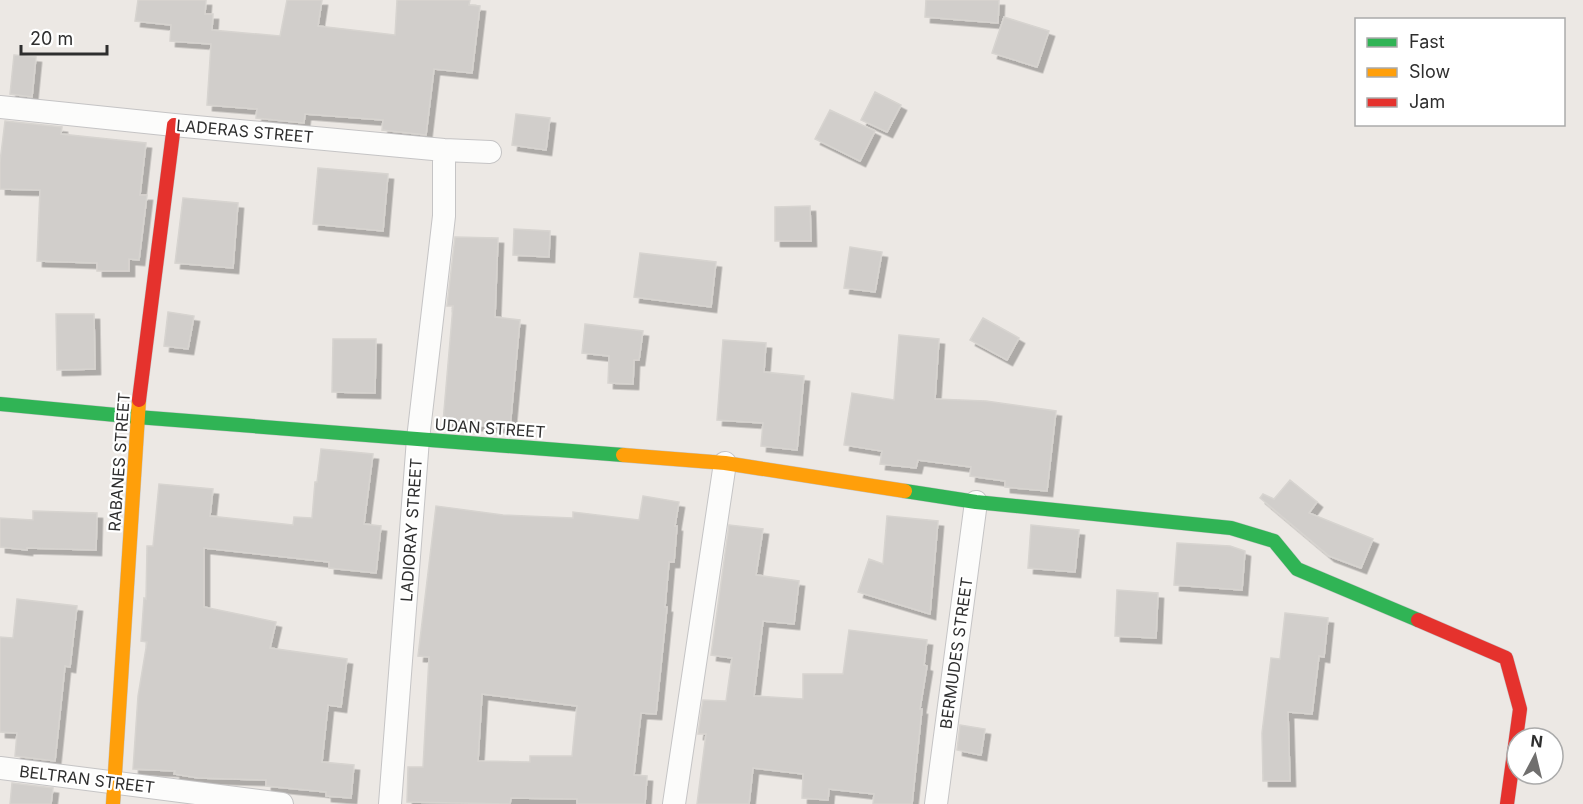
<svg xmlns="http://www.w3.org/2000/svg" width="1583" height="804" font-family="Inter,sans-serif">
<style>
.building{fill:#d1cecb;stroke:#d7d4d0;stroke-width:1.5;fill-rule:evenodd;filter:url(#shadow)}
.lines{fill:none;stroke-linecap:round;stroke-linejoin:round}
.street-casing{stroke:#c5c4c5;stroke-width:24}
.fast-casing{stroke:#c5c4c5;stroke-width:15}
.slow-casing{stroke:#c5c4c5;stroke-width:15}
.jam-casing{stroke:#c5c4c5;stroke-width:15}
.street{stroke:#fcfcfb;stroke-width:22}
.fast{stroke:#30b455;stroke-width:14}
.slow{stroke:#ff9f0a;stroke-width:14}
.jam{stroke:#e5322d;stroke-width:14}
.labels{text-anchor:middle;stroke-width:4.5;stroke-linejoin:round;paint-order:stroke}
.street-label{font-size:16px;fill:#2e2e2e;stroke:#fff}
</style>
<defs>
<filter id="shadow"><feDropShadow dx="5.5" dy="5.5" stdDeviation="0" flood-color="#0004"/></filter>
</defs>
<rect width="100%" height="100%" fill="#ece8e4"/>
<path class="building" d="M 138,0 L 206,0 L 205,14 L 213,14 L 212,30 L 280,36 L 287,0 L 322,0 L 318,26 L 395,35 L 397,0 L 470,0 L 469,5 L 480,6 L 472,73 L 434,69 L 426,135 L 382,130 L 383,120 L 305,114 L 304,123 L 256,118 L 257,109 L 207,105 L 211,44 L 170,41 L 171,25 L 135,21 Z
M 926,0 L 999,0 L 998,23 L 925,17 Z
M 1004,17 L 1049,31 L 1037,67 L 992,53 Z
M 14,55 L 36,57 L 32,97 L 10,94 Z
M 875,92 L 901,105 L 887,132 L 861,120 Z
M 830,110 L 875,131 L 860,161 L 815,139 Z
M 516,114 L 550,118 L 546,150 L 512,145 Z
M 5,121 L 62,127 L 61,134 L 146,143 L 140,195 L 147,195 L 139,260 L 129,259 L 129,271 L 97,271 L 97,263 L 37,261 L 40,190 L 0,189 L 0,162 Z
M 318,168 L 388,174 L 383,231 L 313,224 Z
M 183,198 L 238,203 L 233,268 L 175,263 Z
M 810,206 L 811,241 L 775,241 L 775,207 Z
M 514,229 L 550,231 L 549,257 L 513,255 Z
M 455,237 L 498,238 L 495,317 L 520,320 L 510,428 L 443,422 L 453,306 L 447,306 Z
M 850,247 L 882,252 L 875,292 L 844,288 Z
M 640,253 L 716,262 L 711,307 L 634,297 Z
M 168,312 L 194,316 L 188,349 L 164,346 Z
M 56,314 L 94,314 L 95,369 L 57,370 Z
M 983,318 L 1019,338 L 1007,360 L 970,340 Z
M 585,324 L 643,331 L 639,360 L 634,360 L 633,384 L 608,383 L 609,356 L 582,353 Z
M 899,335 L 939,339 L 935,399 L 986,401 L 1056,411 L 1047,491 L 1005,487 L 1005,481 L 970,476 L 971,467 L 918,460 L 916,468 L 880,464 L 882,451 L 844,445 L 852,393 L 894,400 Z
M 333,339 L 376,339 L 375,393 L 332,392 Z
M 723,340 L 766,343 L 764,372 L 804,376 L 797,450 L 761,446 L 763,423 L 717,420 Z
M 321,449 L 373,454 L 364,524 L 381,526 L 376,573 L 329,568 L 329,562 L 204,548 L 204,607 L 276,622 L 270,648 L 347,659 L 341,707 L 328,705 L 322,762 L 354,765 L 351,798 L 326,796 L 326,792 L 266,786 L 266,780 L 198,778 L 174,774 L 175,771 L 133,769 L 138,696 L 147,642 L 141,641 L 144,598 L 146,599 L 147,546 L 153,546 L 159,484 L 213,489 L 210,516 L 293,525 L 294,517 L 312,518 L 315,482 L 317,482 Z
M 1290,480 L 1317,502 L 1309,513 L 1373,539 L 1361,568 L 1329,556 L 1260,498 L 1263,494 L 1274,499 Z
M 643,496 L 679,502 L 675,526 L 677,526 L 674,562 L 669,562 L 665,607 L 667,607 L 656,714 L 641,713 L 634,775 L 647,776 L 645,804 L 577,804 L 577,799 L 511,798 L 510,804 L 407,802 L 408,767 L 423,767 L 429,657 L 418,656 L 436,506 L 503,515 L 573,518 L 573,512 L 639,520 ZM 482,694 L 577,706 L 572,756 L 530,756 L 530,762 L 478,761 Z
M 33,511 L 97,513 L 96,550 L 27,548 L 27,550 L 0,547 L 0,518 L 33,520 Z
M 887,516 L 938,521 L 930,614 L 858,592 L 869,559 L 883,564 Z
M 729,525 L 763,529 L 756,575 L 799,581 L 794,624 L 763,621 L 754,696 L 803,699 L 803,674 L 843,674 L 849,630 L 927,640 L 924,665 L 927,666 L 920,709 L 922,709 L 912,804 L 873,804 L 874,794 L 829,789 L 828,800 L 802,798 L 803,774 L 753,768 L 749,804 L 697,804 L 706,734 L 698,734 L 703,700 L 726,701 L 732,658 L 711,655 Z
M 1031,525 L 1079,530 L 1075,572 L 1028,568 Z
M 1177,543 L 1230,546 L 1245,551 L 1242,590 L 1174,585 Z
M 1117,590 L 1158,593 L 1156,638 L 1115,636 Z
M 17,599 L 77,606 L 70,667 L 65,666 L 55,761 L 15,756 L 17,733 L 0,732 L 0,637 L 13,638 Z
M 1285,613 L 1328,618 L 1324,657 L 1319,656 L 1312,714 L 1288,712 L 1290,781 L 1263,781 L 1262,733 L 1271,658 L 1280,659 Z
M 960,725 L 985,729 L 981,755 L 957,750 Z
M 12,783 L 53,788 L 51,804 L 10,804 Z"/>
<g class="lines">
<defs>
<path id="street" d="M 0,107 L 174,125 L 444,150 L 490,152
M 0,768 L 282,804
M 390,804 L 418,439 L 444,216 L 444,150
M 674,804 L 725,463
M 936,804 L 976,502"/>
<path id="fast" d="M 0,404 L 137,417 L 623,455
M 905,491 L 976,502 L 1231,528 L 1274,541 L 1297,569 L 1418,620"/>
<path id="slow" d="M 623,455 L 725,463 L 905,491
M 113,804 L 139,400"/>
<path id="jam" d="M 139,400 L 174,125
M 1418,620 L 1506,658 L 1520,709 L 1507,804"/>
</defs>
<use href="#street" class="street-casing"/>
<use href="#fast" class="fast-casing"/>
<use href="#slow" class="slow-casing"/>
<use href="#jam" class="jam-casing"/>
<use href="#street" class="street"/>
<use href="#fast" class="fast"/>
<use href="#slow" class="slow"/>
<use href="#jam" class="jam"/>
</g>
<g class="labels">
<g class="street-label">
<text transform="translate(245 131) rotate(5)" y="6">LADERAS STREET</text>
<text transform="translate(490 428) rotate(4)" y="6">UDAN STREET</text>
<text transform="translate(119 462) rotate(-86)" y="6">RABANES STREET</text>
<text transform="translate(411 530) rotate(-86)" y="6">LADIORAY STREET</text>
<text transform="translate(956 653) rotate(-82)" y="6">BERMUDES STREET</text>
<text transform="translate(87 779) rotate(7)" y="6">BELTRAN STREET</text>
</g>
</g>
<rect x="1355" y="18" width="210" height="108" fill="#ffffff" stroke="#ababab" stroke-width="1.5"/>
<rect x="1367" y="38" width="30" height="9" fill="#30b455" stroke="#ababab" stroke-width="1.5"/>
<text x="1409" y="48" font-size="18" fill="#2e2e2e">Fast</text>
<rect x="1367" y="68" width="30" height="9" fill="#ff9f0a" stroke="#ababab" stroke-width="1.5"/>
<text x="1409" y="78" font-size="18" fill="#2e2e2e">Slow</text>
<rect x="1367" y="98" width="30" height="9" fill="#e5322d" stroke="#ababab" stroke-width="1.5"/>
<text x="1409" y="108" font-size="18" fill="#2e2e2e">Jam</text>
<g transform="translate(1535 756) rotate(7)"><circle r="28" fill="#ffffff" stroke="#ababab" stroke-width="1.5"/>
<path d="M0-4.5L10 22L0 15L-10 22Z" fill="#706f6e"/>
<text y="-9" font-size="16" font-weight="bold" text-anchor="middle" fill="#2e2e2e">N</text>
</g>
<path d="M21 45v9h86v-9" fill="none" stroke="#2e2e2e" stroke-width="3"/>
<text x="30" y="45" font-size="18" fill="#2e2e2e" stroke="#ffffff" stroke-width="4.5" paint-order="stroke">20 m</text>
</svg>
